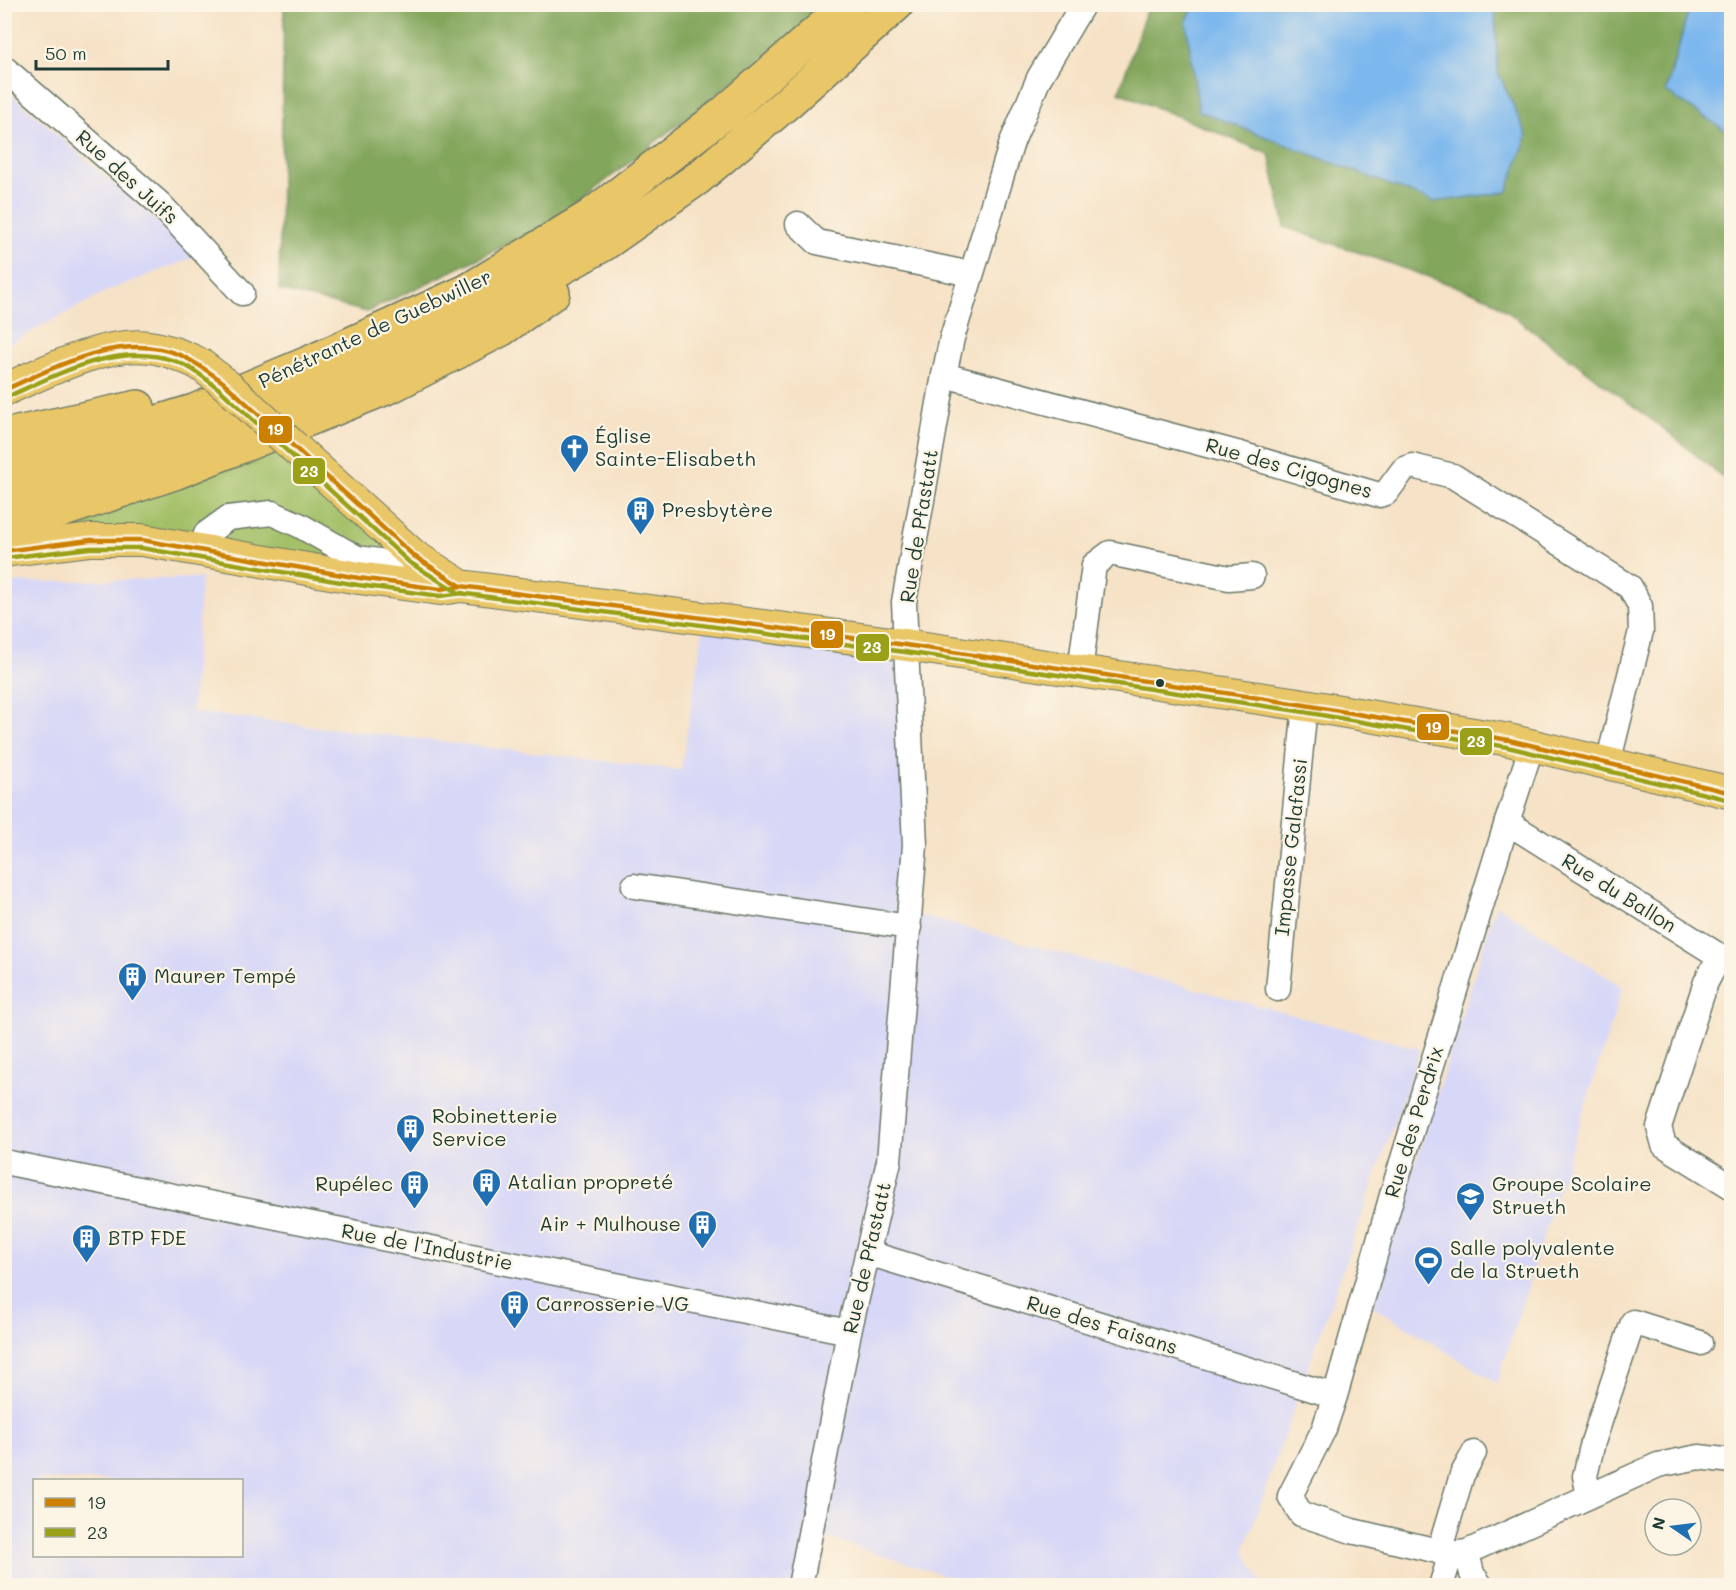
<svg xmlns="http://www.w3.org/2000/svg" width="1736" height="1590" font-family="Mali,sans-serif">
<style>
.built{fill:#d7d7f8;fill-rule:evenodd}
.green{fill:#a3c068;stroke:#617e4e;stroke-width:1.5}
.forest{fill:#82a65c;stroke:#507248;stroke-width:1.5}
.water{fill:#7cb7ee;stroke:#4e7a91;stroke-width:1.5}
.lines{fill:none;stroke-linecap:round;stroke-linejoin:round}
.minor-casing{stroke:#6a7767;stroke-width:27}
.major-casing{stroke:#6a7767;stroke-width:34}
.highway-casing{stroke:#6a7767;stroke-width:36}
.minor{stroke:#fff;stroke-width:24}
.major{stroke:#e9c769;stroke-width:32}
.highway{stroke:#e9c769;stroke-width:33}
.major-bridge-casing{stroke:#6a7767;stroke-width:34;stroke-linecap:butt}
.major-bridge{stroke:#e9c769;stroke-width:32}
.bus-1-casing{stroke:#fcf5e5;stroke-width:9}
.bus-2-casing{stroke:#fcf5e5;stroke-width:9}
.bus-1{stroke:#cc8000;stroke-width:4.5}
.bus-2{stroke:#9aa017;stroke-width:4.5}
.bus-dot{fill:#1f3d34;stroke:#fcf5e5;stroke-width:2}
.labels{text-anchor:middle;stroke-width:4.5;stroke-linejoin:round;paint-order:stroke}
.street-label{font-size:20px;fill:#1f3d34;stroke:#fcf5e5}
.poi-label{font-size:20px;fill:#1f3d34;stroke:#fcf5e5;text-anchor:start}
.line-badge{stroke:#fcf5e5;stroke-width:2}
.badge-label{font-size:16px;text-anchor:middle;font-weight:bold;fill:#fff}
</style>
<rect width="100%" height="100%" fill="#fcf5e5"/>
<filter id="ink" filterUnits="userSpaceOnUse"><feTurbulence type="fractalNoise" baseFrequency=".0167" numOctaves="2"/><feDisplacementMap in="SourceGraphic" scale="12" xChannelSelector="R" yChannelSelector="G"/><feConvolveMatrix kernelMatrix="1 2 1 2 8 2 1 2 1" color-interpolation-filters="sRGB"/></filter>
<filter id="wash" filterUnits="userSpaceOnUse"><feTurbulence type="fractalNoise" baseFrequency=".008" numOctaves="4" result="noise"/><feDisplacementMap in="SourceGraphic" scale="24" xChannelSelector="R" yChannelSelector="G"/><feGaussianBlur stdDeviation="1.35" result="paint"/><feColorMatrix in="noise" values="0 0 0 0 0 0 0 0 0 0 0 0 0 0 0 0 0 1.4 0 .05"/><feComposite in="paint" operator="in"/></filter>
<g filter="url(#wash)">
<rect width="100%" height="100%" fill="#f6e2c6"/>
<path class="built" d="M 4,88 L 197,256 L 105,292 L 5,346 Z
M 201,578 L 192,712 L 681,770 L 705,617 L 906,645 L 910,913 L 1420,1049 L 1244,1551 L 1263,1585 L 975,1585 L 825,1537 L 815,1585 L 5,1585 L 4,583 ZM 34,1480 L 242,1480 L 242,1556 L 34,1556 Z
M 1496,905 L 1623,987 L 1497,1383 L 1365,1301 L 1422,1143 Z"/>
<path class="green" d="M 282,446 L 415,569 L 43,533 Z"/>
<path class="forest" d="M 284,5 L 828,5 L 812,20 L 550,224 L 367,312 L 279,290 Z
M 1148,5 L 1195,5 L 1186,22 L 1434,202 L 1507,192 L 1526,136 L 1498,72 L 1495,12 L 1467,5 L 1690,5 L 1666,91 L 1731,134 L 1731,484 L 1668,432 L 1489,298 L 1285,227 L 1269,154 L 1119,92 Z"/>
<path class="water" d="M 1195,5 L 1467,4 L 1495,12 L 1498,72 L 1527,136 L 1507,192 L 1434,202 L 1199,111 L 1186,22 Z
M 1690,5 L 1731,5 L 1731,134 L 1666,92 Z"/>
</g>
<g filter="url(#ink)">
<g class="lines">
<defs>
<path id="minor" d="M 4,68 L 160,204 L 242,293
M 798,224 L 817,242 L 971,274
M 944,375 L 1237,453 L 1379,495 L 1386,493 L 1403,470 L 1412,466 L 1453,476 L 1630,587 L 1640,606 L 1641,631 L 1608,763
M 201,550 L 206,534 L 228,518 L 272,513 L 299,525 L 357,558 L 393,563 L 414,556
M 1080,671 L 1094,565 L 1110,553 L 1229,578 L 1252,576
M 1532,745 L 1507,822 L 1394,1188 L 1335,1396 L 1324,1429 L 1290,1496 L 1301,1514 L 1352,1531 L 1451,1554 L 1467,1552 L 1658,1465 L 1699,1457 L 1732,1461
M 1507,822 L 1732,964
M 634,886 L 909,927
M 1720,956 L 1706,982 L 1659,1127 L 1664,1145 L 1732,1187
M 1278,989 L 1305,705
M 4,1162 L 849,1332
M 868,1253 L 1335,1396
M 1589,1496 L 1585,1476 L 1593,1442 L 1633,1322 L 1700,1343
M 1439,1552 L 1462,1475 L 1474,1453
M 1467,1552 L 1472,1574 L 1481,1586
M 800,1586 L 849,1332 L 889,1161 L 915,845 L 904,602 L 944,375 L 952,338 L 1012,142 L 1039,78 L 1083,4
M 1441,1586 L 1451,1554"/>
<path id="major" d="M 4,390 C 45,372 106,341 149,347 C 166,349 182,356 198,363
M 295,448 L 414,556 L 461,586
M 4,551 L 90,540 L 142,540 L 359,578 L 440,589 L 461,586 L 906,645 L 1305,705 L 1509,740 L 1732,793"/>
<path id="highway" d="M 4,436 L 138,407
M 4,471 L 73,448 L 194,411 L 313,361 L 467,291 L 589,217 L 723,114 L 849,4
M 4,502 L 231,426 L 344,380 L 449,331 L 604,244 L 698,178 L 787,103 L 897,4
M 4,530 L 177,472 L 391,386 L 502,329 L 553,293"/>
</defs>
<use href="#minor" class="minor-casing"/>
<use href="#major" class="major-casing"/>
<use href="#highway" class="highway-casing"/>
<use href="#minor" class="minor"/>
<use href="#major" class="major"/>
<use href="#highway" class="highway"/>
<defs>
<path id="major-bridge" d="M 198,363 L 223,382 L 295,448"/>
</defs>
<use href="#major-bridge" class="major-bridge-casing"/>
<use href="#major-bridge" class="major-bridge"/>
<defs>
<path id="bus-1" d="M 4,390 C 58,366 122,331 180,355 C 196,362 209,372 223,382 L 414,556 L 461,586 L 906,645 L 1305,705 L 1509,740 L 1732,793
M 4,551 L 90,540 L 142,540 L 359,578 L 440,589 L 462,586"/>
<path id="bus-2" d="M 7,397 C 58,374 119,341 175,361 C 192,367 204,378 218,388 L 409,562 L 459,593 L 905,652 L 1304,712 L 1507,747 L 1730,800
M 5,558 L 90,548 L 141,548 L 358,585 L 440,596 L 463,593"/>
</defs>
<use href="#bus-1" class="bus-1-casing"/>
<use href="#bus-2" class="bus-2-casing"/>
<use href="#bus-1" class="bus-1"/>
<use href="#bus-2" class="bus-2"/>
</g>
</g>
<defs>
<symbol id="church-pin" viewBox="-11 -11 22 30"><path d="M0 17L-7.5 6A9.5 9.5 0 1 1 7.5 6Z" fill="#1f6fb2" stroke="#fcf5e5"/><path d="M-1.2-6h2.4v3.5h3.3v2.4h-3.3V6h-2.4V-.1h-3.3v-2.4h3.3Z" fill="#fff"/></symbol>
<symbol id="building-pin" viewBox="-11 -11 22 30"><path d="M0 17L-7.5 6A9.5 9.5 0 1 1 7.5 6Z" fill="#1f6fb2" stroke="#fcf5e5"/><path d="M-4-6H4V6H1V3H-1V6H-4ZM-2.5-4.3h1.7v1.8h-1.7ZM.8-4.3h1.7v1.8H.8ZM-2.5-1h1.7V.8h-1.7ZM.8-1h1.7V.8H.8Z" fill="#fff"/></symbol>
<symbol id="school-pin" viewBox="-11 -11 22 30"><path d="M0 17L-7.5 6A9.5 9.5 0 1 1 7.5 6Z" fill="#1f6fb2" stroke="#fcf5e5"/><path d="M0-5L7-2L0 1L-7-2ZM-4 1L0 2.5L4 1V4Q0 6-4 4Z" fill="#fff"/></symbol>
<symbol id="stadium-pin" viewBox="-11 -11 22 30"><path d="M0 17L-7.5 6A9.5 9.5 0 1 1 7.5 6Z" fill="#1f6fb2" stroke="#fcf5e5"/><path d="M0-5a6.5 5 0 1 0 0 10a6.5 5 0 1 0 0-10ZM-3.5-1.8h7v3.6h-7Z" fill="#fff"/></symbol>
</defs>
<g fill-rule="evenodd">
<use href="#church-pin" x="558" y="432" width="33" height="45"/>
<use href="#building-pin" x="624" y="494" width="33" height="45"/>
<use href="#building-pin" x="116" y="960" width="33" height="45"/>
<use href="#building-pin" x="394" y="1112" width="33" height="45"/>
<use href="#building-pin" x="470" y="1166" width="33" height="45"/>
<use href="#building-pin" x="398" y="1168" width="33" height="45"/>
<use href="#school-pin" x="1454" y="1180" width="33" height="45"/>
<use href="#building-pin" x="686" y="1208" width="33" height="45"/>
<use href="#building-pin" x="70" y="1222" width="33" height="45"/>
<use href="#stadium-pin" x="1412" y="1244" width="33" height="45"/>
<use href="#building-pin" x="498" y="1288" width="33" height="45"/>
</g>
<circle class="bus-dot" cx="1160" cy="683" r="5"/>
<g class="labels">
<g class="street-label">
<text transform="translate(127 177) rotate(42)" y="7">Rue des Juifs</text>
<text transform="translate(375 329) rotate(-25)" y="7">Pénétrante de Guebwiller</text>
<text transform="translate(1289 468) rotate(16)" y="7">Rue des Cigognes</text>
<text transform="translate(919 526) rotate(-81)" y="7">Rue de Pfastatt</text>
<text transform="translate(1291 847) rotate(-84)" y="7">Impasse Galafassi</text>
<text transform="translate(1619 893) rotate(32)" y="7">Rue du Ballon</text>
<text transform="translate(1414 1122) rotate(-73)" y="7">Rue des Perdrix</text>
<text transform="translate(427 1247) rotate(11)" y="7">Rue de l'Industrie</text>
<text transform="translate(867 1258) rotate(-77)" y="7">Rue de Pfastatt</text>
<text transform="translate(1102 1325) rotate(17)" y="7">Rue des Faisans</text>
</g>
<g class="poi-label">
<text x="595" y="443">Église<tspan x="595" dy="23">Sainte-Elisabeth</tspan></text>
<text x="662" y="517">Presbytère</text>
<text x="154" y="983">Maurer Tempé</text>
<text x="432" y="1123">Robinetterie<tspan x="432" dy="23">Service</tspan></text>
<text x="507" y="1189">Atalian propreté</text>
<text x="393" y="1191" text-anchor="end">Rupélec</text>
<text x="1492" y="1191">Groupe Scolaire<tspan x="1492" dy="23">Strueth</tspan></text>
<text x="681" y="1231" text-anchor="end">Air + Mulhouse</text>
<text x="108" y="1245">BTP FDE</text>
<text x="1450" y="1255">Salle polyvalente<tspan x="1450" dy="23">de la Strueth</tspan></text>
<text x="536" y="1311">Carrosserie VG</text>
</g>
</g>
<g class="line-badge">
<rect x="258" y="415" width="35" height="29" rx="6" fill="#cc8000"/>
<rect x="292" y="457" width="34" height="28" rx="6" fill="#9aa017"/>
<rect x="810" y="620" width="34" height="29" rx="6" fill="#cc8000"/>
<rect x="855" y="633" width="35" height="29" rx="6" fill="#9aa017"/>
<rect x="1416" y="713" width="34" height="28" rx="6" fill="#cc8000"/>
<rect x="1459" y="727" width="34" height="29" rx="6" fill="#9aa017"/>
</g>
<g class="badge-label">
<text x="275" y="435">19</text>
<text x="309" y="477">23</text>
<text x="827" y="640">19</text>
<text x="872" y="653">23</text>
<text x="1433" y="733">19</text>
<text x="1476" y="747">23</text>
</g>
<rect width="1736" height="1590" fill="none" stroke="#fcf5e5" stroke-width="24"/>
<rect x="33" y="1479" width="210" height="78" fill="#fcf5e5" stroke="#a4ab9e" stroke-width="1.5"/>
<rect x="45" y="1498" width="30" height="9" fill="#cc8000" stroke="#a4ab9e" stroke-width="1.5"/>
<text x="87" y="1509" font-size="18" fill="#1f3d34">19</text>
<rect x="45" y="1528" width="30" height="9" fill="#9aa017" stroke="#a4ab9e" stroke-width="1.5"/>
<text x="87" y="1539" font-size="18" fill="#1f3d34">23</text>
<g transform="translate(1673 1527) rotate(284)"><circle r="28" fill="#fcf5e5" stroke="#a4ab9e" stroke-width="1.5"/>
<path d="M0-4.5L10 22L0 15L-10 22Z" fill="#1f6fb2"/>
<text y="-9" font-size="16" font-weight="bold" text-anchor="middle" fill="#1f3d34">N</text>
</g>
<path d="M36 60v9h132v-9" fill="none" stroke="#1f3d34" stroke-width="3"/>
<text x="45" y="60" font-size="18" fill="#1f3d34" stroke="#fcf5e5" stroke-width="4.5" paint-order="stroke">50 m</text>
</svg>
